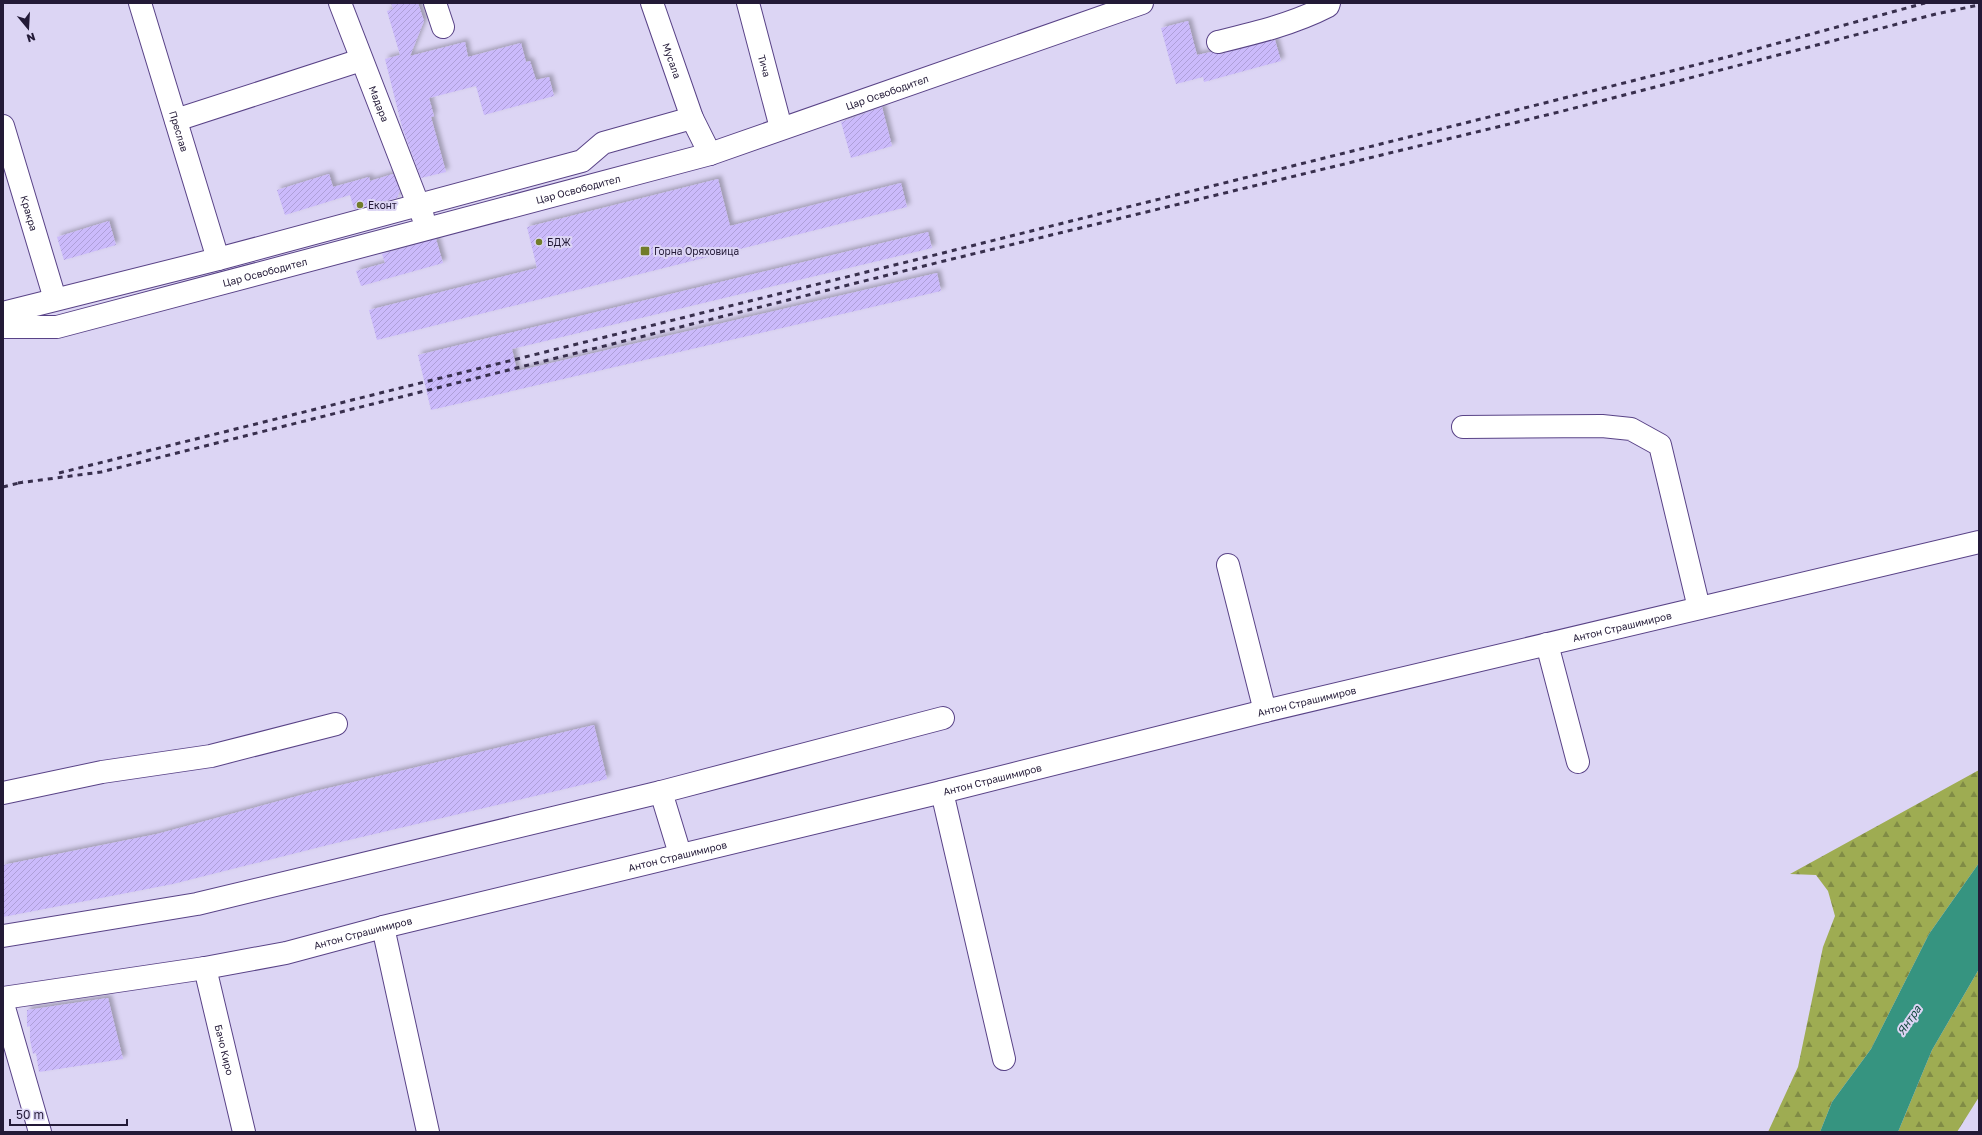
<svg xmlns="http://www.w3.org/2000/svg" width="1982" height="1135" font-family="'Golos Text',sans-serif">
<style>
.forest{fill:url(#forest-firs)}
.water{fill:#369480}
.building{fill:url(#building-hatch);filter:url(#shadow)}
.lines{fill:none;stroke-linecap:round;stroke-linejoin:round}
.minor-casing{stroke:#594387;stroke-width:24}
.minor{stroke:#fff;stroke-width:22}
.rail{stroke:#382f4d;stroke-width:3;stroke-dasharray:5 5;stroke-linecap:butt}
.poi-dot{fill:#717c29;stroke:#dcd5f4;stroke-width:1.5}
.labels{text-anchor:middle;stroke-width:4;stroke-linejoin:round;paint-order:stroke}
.street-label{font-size:10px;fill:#231a37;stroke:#dcd5f4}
.poi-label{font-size:10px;fill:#231a37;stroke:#dcd5f4;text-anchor:start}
.water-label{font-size:11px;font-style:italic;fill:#13483d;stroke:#dcd5f4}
</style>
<defs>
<pattern id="forest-firs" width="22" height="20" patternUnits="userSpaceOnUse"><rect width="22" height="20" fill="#9eac52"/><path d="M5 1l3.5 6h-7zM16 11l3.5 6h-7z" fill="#808b45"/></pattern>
<pattern id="building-hatch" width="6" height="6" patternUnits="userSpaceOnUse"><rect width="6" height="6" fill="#cbbafb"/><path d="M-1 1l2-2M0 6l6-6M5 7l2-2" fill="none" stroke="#ae9fd8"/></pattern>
<filter id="shadow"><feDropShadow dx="3.5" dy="-3.5" stdDeviation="2" flood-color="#0004"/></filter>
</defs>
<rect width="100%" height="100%" fill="#dcd5f4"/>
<path class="forest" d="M 1979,770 L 1979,863 L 1929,934 L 1871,1049 L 1832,1102 L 1820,1132 L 1768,1132 L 1798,1067 L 1823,947 L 1835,916 L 1828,891 L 1816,875 L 1790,874 Z
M 1979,969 L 1979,1097 L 1957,1132 L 1898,1132 L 1932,1050 Z"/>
<path class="water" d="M 1979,863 L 1979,969 L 1932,1050 L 1898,1132 L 1820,1132 L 1832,1102 L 1871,1049 L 1929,934 Z"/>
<path class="building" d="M 391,3 L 418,3 L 424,21 L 410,56 L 465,42 L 468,57 L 521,43 L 526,62 L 530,61 L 536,80 L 549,77 L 554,96 L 484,115 L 476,86 L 429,98 L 434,116 L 431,117 L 446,172 L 421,178 L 402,127 L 385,59 L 400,55 L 387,11 L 393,9 Z
M 1188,21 L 1197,55 L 1211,52 L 1221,54 L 1275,40 L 1281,61 L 1204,82 L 1203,77 L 1176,84 L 1161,28 Z
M 882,107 L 892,146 L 851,158 L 841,122 Z
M 329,174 L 333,187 L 369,177 L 370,181 L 393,174 L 400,191 L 397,198 L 354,209 L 350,195 L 285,215 L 277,190 Z
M 718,179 L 730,226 L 901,183 L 907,207 L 377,340 L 369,310 L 537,268 L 527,227 Z
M 109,221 L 116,245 L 64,260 L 57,237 Z
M 928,232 L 932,248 L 512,349 L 517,371 L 937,273 L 941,291 L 431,410 L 418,355 Z
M 436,239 L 443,263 L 361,286 L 356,271 L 385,263 L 382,254 Z
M 594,725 L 607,779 L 328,845 L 173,884 L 3,917 L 3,865 L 157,834 L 316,791 Z
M 108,998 L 123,1059 L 39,1072 L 36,1053 L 33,1054 L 30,1040 L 30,1026 L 27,1027 L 27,1010 Z"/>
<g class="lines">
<defs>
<g id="minor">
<path id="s1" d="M 140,3 L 218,259"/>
<path id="s2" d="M 340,3 L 423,217"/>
<path d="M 435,3 L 443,27"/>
<path id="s3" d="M 652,3 L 692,118 L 710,154"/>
<path id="s4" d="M 748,3 L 781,128"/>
<path d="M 1218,42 C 1255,33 1293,24 1328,6 L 1329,3"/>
<path d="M 176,120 L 361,60"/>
<path id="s5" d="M 3,126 L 55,299"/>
<path d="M 3,313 L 218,259 L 582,161 L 603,143 L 692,118"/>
<path id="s6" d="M 3,327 L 57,327 L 710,154 L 1142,3"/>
<path d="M 1463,427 L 1602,426 L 1631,429 L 1660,445 L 1699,608"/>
<path d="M 1228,565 L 1265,711"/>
<path d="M 1547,644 L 1578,762"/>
<path d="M 661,792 L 943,718"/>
<path d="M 942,792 L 1004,1059"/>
<path d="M 3,793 L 102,772 L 211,756 L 336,724"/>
<path d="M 383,927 L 428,1132"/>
<path d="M 3,936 L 197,904 L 661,792 L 680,854"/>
<path id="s7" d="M 205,968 L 244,1132"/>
<path id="s8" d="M 3,998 L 205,968 L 286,953 L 383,927 L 942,792 L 1265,711 L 1979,542"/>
<path d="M 3,1004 L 40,1132"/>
</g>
</defs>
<use href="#minor" class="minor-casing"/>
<use href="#minor" class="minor"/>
<path class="rail" d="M 59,473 L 1457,125 L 1731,56 L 1925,3
M 18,483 L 101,472 L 944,261 L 1559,112 L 1936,14 L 1979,5
M 3,487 L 23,482"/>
</g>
<g class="poi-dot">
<circle cx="360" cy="205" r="4"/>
<circle cx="539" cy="242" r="4"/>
<rect x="640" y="246" width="10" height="10" rx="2"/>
</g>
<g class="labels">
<g class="street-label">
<text dy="4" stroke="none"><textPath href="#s3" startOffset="61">Мусала</textPath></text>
<text dy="4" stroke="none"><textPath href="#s4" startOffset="65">Тича</textPath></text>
<text dy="4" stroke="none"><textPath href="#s6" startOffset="917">Цар Освободител</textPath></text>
<text dy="4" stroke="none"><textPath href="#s2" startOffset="108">Мадара</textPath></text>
<text dy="4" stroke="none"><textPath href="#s1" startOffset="134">Преслав</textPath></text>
<text dy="4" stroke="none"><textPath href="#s6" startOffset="593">Цар Освободител</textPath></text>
<text dy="4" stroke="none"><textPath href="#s5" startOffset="91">Кракра</textPath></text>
<text dy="4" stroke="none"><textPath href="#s6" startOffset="269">Цар Освободител</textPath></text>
<text dy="4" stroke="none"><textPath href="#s8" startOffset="1662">Антон Страшимиров</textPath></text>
<text dy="4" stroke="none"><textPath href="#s8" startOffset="1338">Антон Страшимиров</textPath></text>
<text dy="4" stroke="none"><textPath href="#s8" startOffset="1014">Антон Страшимиров</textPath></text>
<text dy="4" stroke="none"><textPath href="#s8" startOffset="690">Антон Страшимиров</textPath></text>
<text dy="4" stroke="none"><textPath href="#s8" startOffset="366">Антон Страшимиров</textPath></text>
<text dy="4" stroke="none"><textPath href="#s7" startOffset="84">Бачо Киро</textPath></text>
</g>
<g class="poi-label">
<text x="368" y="209">Еконт</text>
<text x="547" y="246">БДЖ</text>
<text x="654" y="255">Горна Оряховица</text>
</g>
<g class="water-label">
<text transform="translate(1909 1020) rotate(-55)" y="4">Янтра</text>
</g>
</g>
<rect width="1982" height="1135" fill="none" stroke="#231a37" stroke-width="8"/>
<g transform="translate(28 28) rotate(162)" stroke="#dcd5f4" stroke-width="3" paint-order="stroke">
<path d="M0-3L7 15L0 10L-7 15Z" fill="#231a37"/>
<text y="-6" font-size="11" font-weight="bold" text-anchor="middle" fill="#231a37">N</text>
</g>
<path d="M10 1119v6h117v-6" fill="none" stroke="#231a37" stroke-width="2"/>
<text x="16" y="1119" font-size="12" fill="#231a37" stroke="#dcd5f4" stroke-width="3" paint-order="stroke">50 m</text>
</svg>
